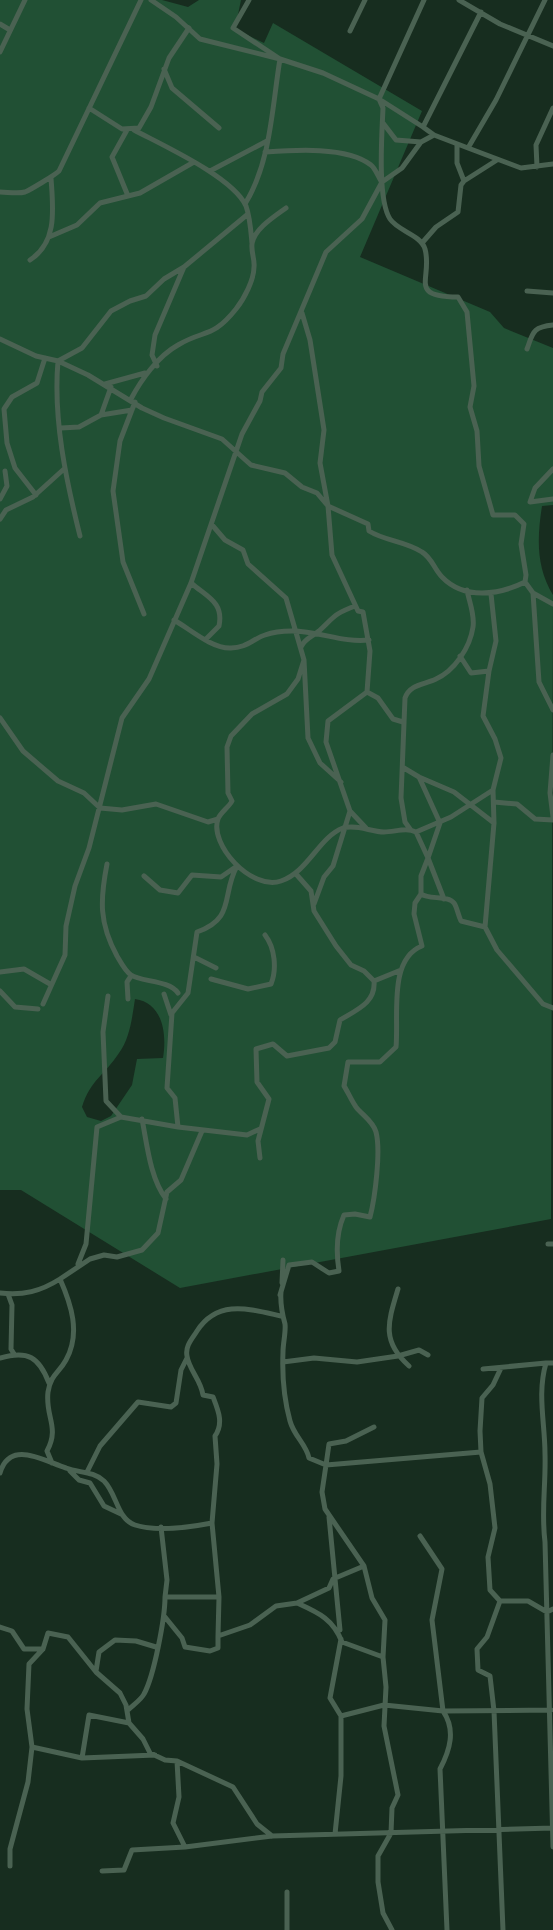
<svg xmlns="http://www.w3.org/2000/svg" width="553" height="1930" font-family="Commissioner,sans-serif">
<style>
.green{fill:#215034;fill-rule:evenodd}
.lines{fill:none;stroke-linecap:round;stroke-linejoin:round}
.minor{stroke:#4a6252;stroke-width:5}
</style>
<rect width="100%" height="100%" fill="#172d1f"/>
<path class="green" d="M 0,0 L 162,0 L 188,7 L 199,0 L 241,0 L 235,29 L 264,43 L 273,23 L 422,111 L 360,257 L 490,312 L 504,328 L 553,348 L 553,505 L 542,506 C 537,538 536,567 553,595 L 551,1219 L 180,1288 L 21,1190 L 0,1190 ZM 135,999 C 163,1003 167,1034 163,1058 L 137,1059 L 132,1085 L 111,1116 L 101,1121 L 87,1117 L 82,1107 C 91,1079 104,1076 119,1053 C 130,1038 132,1018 135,999 Z"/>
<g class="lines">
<path class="minor" d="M 151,0 L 176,17 L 200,39 L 280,59 C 272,107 271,162 245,204
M 249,0 L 233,28 L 280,59 L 323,73 L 379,99 L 423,127
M 424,0 L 379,99 L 383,108 C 382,133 377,199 390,219 C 398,231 421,235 425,249 C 433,278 407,297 458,297 L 467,312 L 474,386 L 470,407 L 477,431 L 479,466 L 493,515 L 515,515 L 524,524 L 521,544 L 526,575 L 525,582 L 533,593 L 553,604
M 459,0 L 500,24 L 553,46
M 481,12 L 423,127 L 434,135 L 468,148 L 496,100 L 545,0
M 0,24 L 10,30
M 350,31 L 365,0
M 0,52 L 25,0
M 164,69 L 172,88 L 219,128
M 89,108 L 122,129 L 139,128 L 151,107 L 169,58 L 189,28
M 383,123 L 396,140 L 421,142
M 127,130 L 112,157 L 128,196
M 134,130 C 162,145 233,177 246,206 C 250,217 251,232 252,243
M 457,144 L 457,163 L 464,181
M 468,148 L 521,168 L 553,164
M 265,152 C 293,150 347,146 371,165 C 375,168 378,176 381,181
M 537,167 L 536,145 L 553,108
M 210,171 L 267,141
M 0,192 C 7,192 18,194 25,192 C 30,190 55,175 59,171 L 141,0
M 49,237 L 77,225 L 100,203 L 140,193 L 194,162
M 422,243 L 436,227 L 458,212 L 461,185 L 464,181 L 497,160
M 30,260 C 58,242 53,208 51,178
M 527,291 L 553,293
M 302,313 L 310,340 L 324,430 L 320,463 L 328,506 L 332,555 L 358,611 L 363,612 L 370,651 L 367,692 L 328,721 L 326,742 L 350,811 L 333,866 L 324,877 L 314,904
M 0,339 L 36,356 L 58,361 L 88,375 L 142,408 L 164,418 L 222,439 L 251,465 L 285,473 L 302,487 L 317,493 L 328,506 L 368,524 L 369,531 C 385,541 405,541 422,552 C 432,558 434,569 442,577 C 464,600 499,595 525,582
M 527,349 C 533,333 532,327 553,325
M 157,366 L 152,355 L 155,335 L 184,267 L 248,214
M 105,384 L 145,373
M 131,399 C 141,380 158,356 178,345 C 205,329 212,339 236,309 C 244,299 254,280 254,267 C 255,260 251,252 252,244 C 254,229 275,216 286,208
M 135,402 L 120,441 L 113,491 L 123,562 L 144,614
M 101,415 L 111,387
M 61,428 L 79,427 L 101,415 L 132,410
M 553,469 L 535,488 L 530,502 L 553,499
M 36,495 L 15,468 L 7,443 L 4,409 L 12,397 L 37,383 L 45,358
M 0,499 L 7,486 L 5,471
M 0,519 L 6,510 L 33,497 L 64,469
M 213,526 L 225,540 L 243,550 L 248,564 L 286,598 L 304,660 L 308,738 L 320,763 L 341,782
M 80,536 C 66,480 53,419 58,361 L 82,348 L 111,311 L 130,301 L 146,296 L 164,279 L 184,267
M 191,583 C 207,597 224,602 219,626 L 206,639
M 533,593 L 539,682 L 553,710
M 174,620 C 190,629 212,649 231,648 C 246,648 253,639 265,635 C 273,632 284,631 292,631 C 319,631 343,643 369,640
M 301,647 C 305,638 312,637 319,631 C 335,616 334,614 355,606
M 460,656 L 471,673 L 489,671 L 483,716 L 495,739 L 501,758 L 493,790 L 494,823 L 485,927
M 304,660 L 298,679 L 287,694 L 252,714 L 231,736 L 227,747 L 228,793 L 232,801 C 229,807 220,813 218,819 C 209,844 251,891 281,881 C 308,872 319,837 343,828 C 357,824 371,832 384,832 C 395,832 406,827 416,832 L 451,817 L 493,790
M 489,671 L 496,641 L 491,594
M 367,692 L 378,698 L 393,719 L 403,722
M 0,718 L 23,751 L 58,781 L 84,793 L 100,808 L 122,810 L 156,804 L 208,822 L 218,819
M 553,755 L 550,793 L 553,817
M 404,768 L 419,777 L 440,823 L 428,858 L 444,899
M 419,777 L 454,792 L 494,823
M 494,802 L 517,804 L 535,819 L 553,820
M 350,811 L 366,828
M 410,829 L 405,822 L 401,798 L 405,698 C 410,684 424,685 436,679 C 454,671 470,648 473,627 C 475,615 469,601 467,590
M 107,864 C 100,900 99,923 117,956 C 120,961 125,971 131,975 C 141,982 169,980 178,993
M 296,874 L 311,891 L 314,911 L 336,946 L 351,965 L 364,971 L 374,981 L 401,970
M 144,876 L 160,890 L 178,893 L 192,875 L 221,877 L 237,866 C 221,895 236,918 197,932 L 188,993 L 172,1013 L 167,1088 L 175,1098 L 178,1127 L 247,1135 L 260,1129
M 421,894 C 429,900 448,895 454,903 C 457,907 458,915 461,921 L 485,927 L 497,950 L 543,1004 L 553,1008
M 194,957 L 216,968
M 0,972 L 24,969 L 50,984
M 211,979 L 248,989 L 271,984 C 277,969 275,948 265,935
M 0,991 L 15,1007 L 38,1009
M 164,994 L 171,1015
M 108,996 L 103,1032 L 106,1101 L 121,1117
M 128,999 L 127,982 L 131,976
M 43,1004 L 65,955 L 66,926 L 75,886 L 89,848 L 122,718 L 149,679 L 191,583 L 242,434 L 260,401 L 262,392 L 281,368 L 283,354 L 326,252 L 362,219 L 382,182 L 402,168 L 421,142 L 434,135
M 142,1119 C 147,1144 150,1178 166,1199
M 260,1158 L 258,1141 L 269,1099 L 257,1082 L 256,1049 L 273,1044 L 287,1056 L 329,1048 L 335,1042 L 340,1020 C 356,1010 376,1003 374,981
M 548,1244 L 553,1244
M 78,1264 L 86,1244 L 97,1127 L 121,1117 L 178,1127
M 282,1283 L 283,1260
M 398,1289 C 388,1322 381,1341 409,1366
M 281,1292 C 280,1304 282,1313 285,1324 C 286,1332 283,1343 283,1352 C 282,1375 284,1399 290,1421 C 294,1436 306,1444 309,1458 L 326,1465 L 322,1492 L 325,1509 L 364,1566 L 372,1598 L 385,1620 L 383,1657
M 0,1293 C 23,1296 41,1291 60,1279
M 8,1294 L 12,1305 L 11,1349 L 14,1354
M 280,1295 L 289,1265 L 312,1262 L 329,1273 L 339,1271 C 336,1252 336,1233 344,1215 L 355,1214 L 370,1217 C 375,1198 381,1151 376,1132 C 373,1121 362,1115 356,1107 C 351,1100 348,1092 344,1086 L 348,1062 L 380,1062 L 396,1047 C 399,1017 388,959 422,946 L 414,914 L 415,903 L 421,894 L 421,876 L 428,858 L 416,832
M 0,1358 C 28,1350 39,1357 49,1383
M 283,1362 L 314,1358 L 357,1362 L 398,1356 L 419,1350 L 428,1355
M 553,1363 L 546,1363 C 537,1394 545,1423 545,1454 C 546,1485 541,1511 545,1542 L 553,1847
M 483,1369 L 546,1363
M 374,1427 L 346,1441 L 329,1444 L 326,1465 L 481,1452
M 52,1463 L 47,1451 C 60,1427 45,1417 48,1392 C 51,1374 59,1373 66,1360 C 81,1333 71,1304 60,1279 L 90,1259 L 104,1255 L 117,1257 L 142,1250 L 158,1233 L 167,1192 L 181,1180 L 202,1131
M 70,1471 L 79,1480 L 90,1483 L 104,1506 L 121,1514
M 87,1472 L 100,1446 L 138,1402 L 171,1407 L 176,1403 L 181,1370 L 187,1358
M 0,1473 C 10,1439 44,1461 66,1468 C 79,1473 93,1471 104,1481 C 117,1494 117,1519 135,1525 C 156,1532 191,1527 212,1523
M 329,1517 L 340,1630
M 161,1527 L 167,1580 L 165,1597 L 219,1597 L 218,1636 L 250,1625 L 276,1606 L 297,1603 L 329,1588 L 333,1579 L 364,1566
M 420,1536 L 442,1569 L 432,1620 L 443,1711 C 456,1730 450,1750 440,1769 L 447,1930
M 219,1597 L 212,1523 L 217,1464 L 215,1436 C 224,1423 218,1410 213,1397 L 203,1395 C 201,1380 189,1370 187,1356 C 185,1346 192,1339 197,1331 C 218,1299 249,1309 281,1316
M 500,1601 L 490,1590 L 488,1557 L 495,1528 L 490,1484 L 481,1452 L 480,1431 L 482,1398 L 493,1385 L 501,1368
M 297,1603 C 319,1613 333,1619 342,1642 L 383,1657 L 386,1687 L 384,1726 L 398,1795 L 392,1808 L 391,1833 L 378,1856 L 378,1882 L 383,1913 L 392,1930
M 165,1617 L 182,1638 L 185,1647 L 210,1651 L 218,1648 L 218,1636
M 0,1627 L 12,1631 L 24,1649 L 43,1649
M 341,1639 L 330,1698 L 341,1716
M 96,1671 L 99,1652 L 115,1640 L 136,1641 L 156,1647
M 128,1710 C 133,1705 141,1700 144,1694 C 154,1676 165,1618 165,1597
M 129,1723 L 126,1705 L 120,1693 L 96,1672 L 68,1637 L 48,1633 L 43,1649 L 29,1664 L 27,1709 L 32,1747 L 82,1758 L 89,1715 L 129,1723 L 143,1739 L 150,1753 L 165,1760 L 177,1761 L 233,1787 L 257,1824 L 272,1836
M 82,1758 L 155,1755
M 335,1834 L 341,1776 L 341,1716 L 384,1705 L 443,1711 L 551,1710
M 185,1847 L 272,1836 L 553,1828
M 10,1866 L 10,1849 L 28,1782 L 32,1747
M 102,1871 L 124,1870 L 132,1850 L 185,1847 L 173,1823 L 179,1797 L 177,1761
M 287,1892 L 287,1930
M 503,1930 L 494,1711 L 490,1676 L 478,1670 L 477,1649 L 487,1637 L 500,1601 L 528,1601 L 547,1612 L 553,1609"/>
</g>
</svg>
